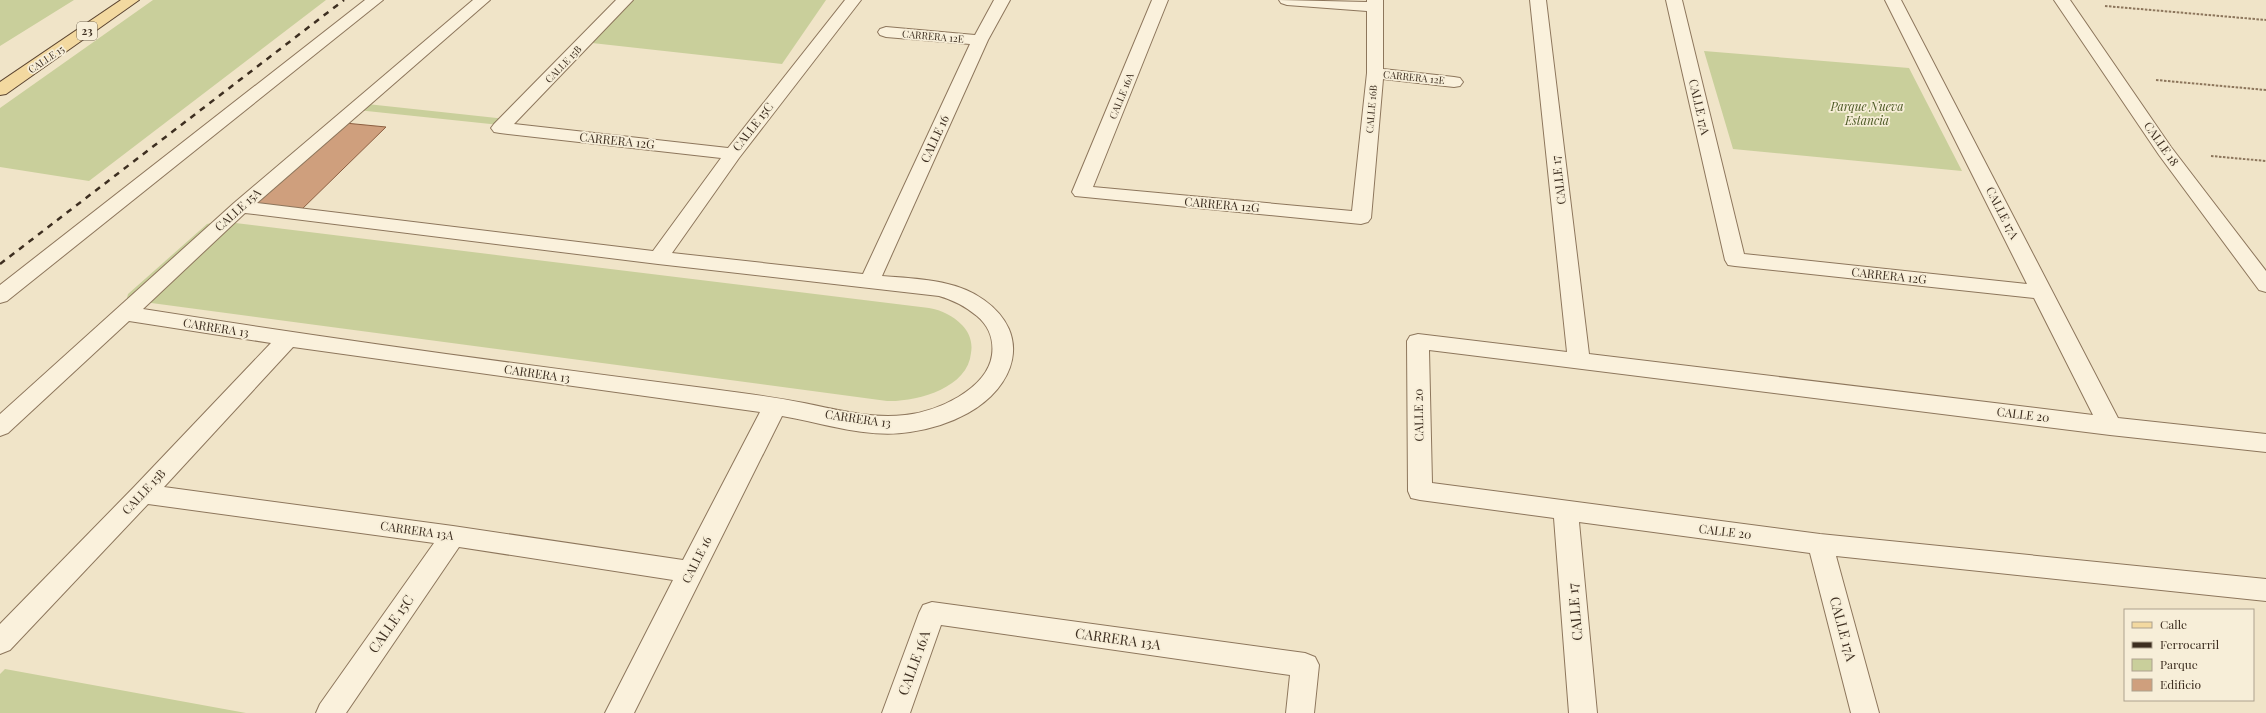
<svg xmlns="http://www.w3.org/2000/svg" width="2266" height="713" font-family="'Playfair Display',serif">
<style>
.green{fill:#c9cf9b}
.building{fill:#cf9f7d;stroke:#8d5f41}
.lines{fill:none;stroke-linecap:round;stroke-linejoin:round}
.street-casing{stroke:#8d765c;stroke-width:2}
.primary-casing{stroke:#5b4430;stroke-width:2}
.path{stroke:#8d765c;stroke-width:2;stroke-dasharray:2.5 1.5;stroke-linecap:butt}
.street{fill:#faf1dc;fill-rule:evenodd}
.primary{fill:#f3d9a0;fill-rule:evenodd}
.rail{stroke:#3d2e20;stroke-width:2.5;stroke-dasharray:6 6;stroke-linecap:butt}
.labels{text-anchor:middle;stroke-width:3.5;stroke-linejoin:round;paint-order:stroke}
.far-street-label{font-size:10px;fill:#3d2e20;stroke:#f7eed8}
.shield{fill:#f7eed8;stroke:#756857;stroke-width:1}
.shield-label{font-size:11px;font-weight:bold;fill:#3d2e20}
.street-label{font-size:12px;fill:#3d2e20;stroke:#f7eed8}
.park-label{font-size:12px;font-style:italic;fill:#4d5a26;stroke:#f7eed8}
.near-street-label{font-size:14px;fill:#3d2e20;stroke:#f7eed8}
</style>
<rect width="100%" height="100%" fill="#f0e4c8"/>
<path class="green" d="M 0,0 L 74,0 L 0,46 Z
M 153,0 L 326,0 L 89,181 L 0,167 L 0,108 Z
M 633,0 L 826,0 L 782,64 L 592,43 Z
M 1704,51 L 1909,68 L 1962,171 L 1733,149 Z
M 367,104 L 506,119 L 500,125 L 357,110 Z
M 219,221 L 929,308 C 942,310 953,316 962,325 C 969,332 973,342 971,353 C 968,388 917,402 887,401 L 129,300 L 127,298 L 128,294 L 207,224 Z
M 5,669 L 246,713 L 0,713 L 0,674 Z"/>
<path class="building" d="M 345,123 L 386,127 L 299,212 L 253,206 Z"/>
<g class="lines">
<defs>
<path id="street" d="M 365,0 L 383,0 L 7,301 L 0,303 L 0,285 Z
M 473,0 L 490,0 L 257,203 L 653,251 L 721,158 L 500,133 L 494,132 L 491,128 L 494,124 L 616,0 L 633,0 L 514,124 L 728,148 L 845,0 L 861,0 L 739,158 L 672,253 L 863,274 L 970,44 L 886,37 L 880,35 L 878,32 L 880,29 L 886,27 L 975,35 L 994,0 L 1010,0 L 988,40 L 882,276 C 916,279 955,279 984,300 C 1033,335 1015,387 968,413 C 950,423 930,429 910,432 C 867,439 824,423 782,416 L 634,713 L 605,713 L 673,580 L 459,547 L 346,713 L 316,713 L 320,704 L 434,543 L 148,504 L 10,650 L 0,654 L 0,624 L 134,487 L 271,343 L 129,321 L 8,433 L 0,436 L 0,414 L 234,203 ZM 245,213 L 658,264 L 939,296 C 953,300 965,306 977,316 C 989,326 994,340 992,355 C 987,390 936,412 905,415 C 871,419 838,410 804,403 C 774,397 743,393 712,389 C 522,365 332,339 143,309 ZM 293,347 L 760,412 L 683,560 L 453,526 L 164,487 Z
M 1152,0 L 1168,0 L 1093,187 L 1352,211 L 1367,73 L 1367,11 L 1287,5 L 1281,3 L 1279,0 L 1367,2 L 1367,0 L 1383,0 L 1383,69 L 1454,77 L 1460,78 L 1463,82 L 1460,86 L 1454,87 L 1383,79 L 1371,218 L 1368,222 L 1361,224 L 1075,196 L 1072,192 Z
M 1530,0 L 1546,0 L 1589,354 L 2093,415 L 2034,298 L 1735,266 L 1728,265 L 1725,260 L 1666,0 L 1682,0 L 1744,254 L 2027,284 L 1885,0 L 1901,0 L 2118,418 L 2266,434 L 2266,452 L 2110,435 L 1429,350 L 1432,483 L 1820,534 L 2266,579 L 2266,601 L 1836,556 L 1879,713 L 1851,713 L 1810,553 L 1579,522 L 1597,713 L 1569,713 L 1554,518 L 1420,500 L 1411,498 L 1408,491 L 1407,341 L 1410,336 L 1418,334 L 1567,352 Z
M 2054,0 L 2070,0 L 2171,147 L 2266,271 L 2266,292 L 2259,290 L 2159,155 Z
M 932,602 L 1305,653 L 1315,657 L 1319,665 L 1314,713 L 1286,713 L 1290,675 L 941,625 L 910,713 L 882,713 L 919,613 L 923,605 Z"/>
<path id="primary" d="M 121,0 L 139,0 L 6,94 L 0,95 L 0,82 Z"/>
</defs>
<use href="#street" class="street-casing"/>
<use href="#primary" class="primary-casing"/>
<path class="path" d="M 2105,6 L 2266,20
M 2156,80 L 2266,90
M 2211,156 L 2266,161"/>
<use href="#street" class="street"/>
<use href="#primary" class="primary"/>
<path class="rail" d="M 0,264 L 344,0"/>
</g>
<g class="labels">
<g class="far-street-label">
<text transform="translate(933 36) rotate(5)" y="4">CARRERA 12E</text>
<text transform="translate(46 59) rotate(-34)" y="4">CALLE 15</text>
<text transform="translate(563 64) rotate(-46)" y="4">CALLE 15B</text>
<text transform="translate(1414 77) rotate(6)" y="4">CARRERA 12E</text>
<text transform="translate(1121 96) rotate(-68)" y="4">CALLE 16A</text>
<text transform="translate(1371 109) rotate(-85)" y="4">CALLE 16B</text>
</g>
<rect class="shield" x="77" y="22" width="20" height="18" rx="3"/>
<g class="shield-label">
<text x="87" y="35">23</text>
</g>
<g class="street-label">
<text transform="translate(1699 107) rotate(77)" y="4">CALLE 17A</text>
<text transform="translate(753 127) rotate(-52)" y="4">CALLE 15C</text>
<text transform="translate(935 139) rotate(-65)" y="4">CALLE 16</text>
<text transform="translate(617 141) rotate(6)" y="4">CARRERA 12G</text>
<text transform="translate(2161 144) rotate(55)" y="4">CALLE 18</text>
<text transform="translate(1559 180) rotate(-97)" y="4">CALLE 17</text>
<text transform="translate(1222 205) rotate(5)" y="4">CARRERA 12G</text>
<text transform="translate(238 210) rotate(-42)" y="4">CALLE 15A</text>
<text transform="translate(2002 213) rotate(63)" y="4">CALLE 17A</text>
<text transform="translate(1889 276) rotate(6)" y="4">CARRERA 12G</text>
<text transform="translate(216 328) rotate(9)" y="4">CARRERA 13</text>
<text transform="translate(537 374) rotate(8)" y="4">CARRERA 13</text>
<text transform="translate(1419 415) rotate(-91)" y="4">CALLE 20</text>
<text transform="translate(2023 415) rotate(7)" y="4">CALLE 20</text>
<text transform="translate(858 419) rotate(8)" y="4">CARRERA 13</text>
<text transform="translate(144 492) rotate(-47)" y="4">CALLE 15B</text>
<text transform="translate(417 531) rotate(8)" y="4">CARRERA 13A</text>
<text transform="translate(1725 532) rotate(7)" y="4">CALLE 20</text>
<text transform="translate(697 560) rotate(-63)" y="4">CALLE 16</text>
</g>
<g class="park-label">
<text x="1867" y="111">Parque Nueva<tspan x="1867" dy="14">Estancia</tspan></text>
</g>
<g class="near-street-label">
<text transform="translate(1575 612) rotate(-95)" y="5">CALLE 17</text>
<text transform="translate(391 624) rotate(-55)" y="5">CALLE 15C</text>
<text transform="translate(1843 629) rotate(75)" y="5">CALLE 17A</text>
<text transform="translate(1118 639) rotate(8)" y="5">CARRERA 13A</text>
<text transform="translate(914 663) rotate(-70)" y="5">CALLE 16A</text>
</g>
</g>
<rect x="2124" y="609" width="130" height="92" fill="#f7eed8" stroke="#ada18e"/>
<rect x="2132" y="622" width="20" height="6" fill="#f3d9a0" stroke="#ada18e"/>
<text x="2160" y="629" font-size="12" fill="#3d2e20">Calle</text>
<rect x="2132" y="642" width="20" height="6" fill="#3d2e20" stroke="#ada18e"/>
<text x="2160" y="649" font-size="12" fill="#3d2e20">Ferrocarril</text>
<rect x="2132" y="659" width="20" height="12" fill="#c9cf9b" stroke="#ada18e"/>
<text x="2160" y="669" font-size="12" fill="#3d2e20">Parque</text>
<rect x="2132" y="679" width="20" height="12" fill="#cf9f7d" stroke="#ada18e"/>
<text x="2160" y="689" font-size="12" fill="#3d2e20">Edificio</text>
</svg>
